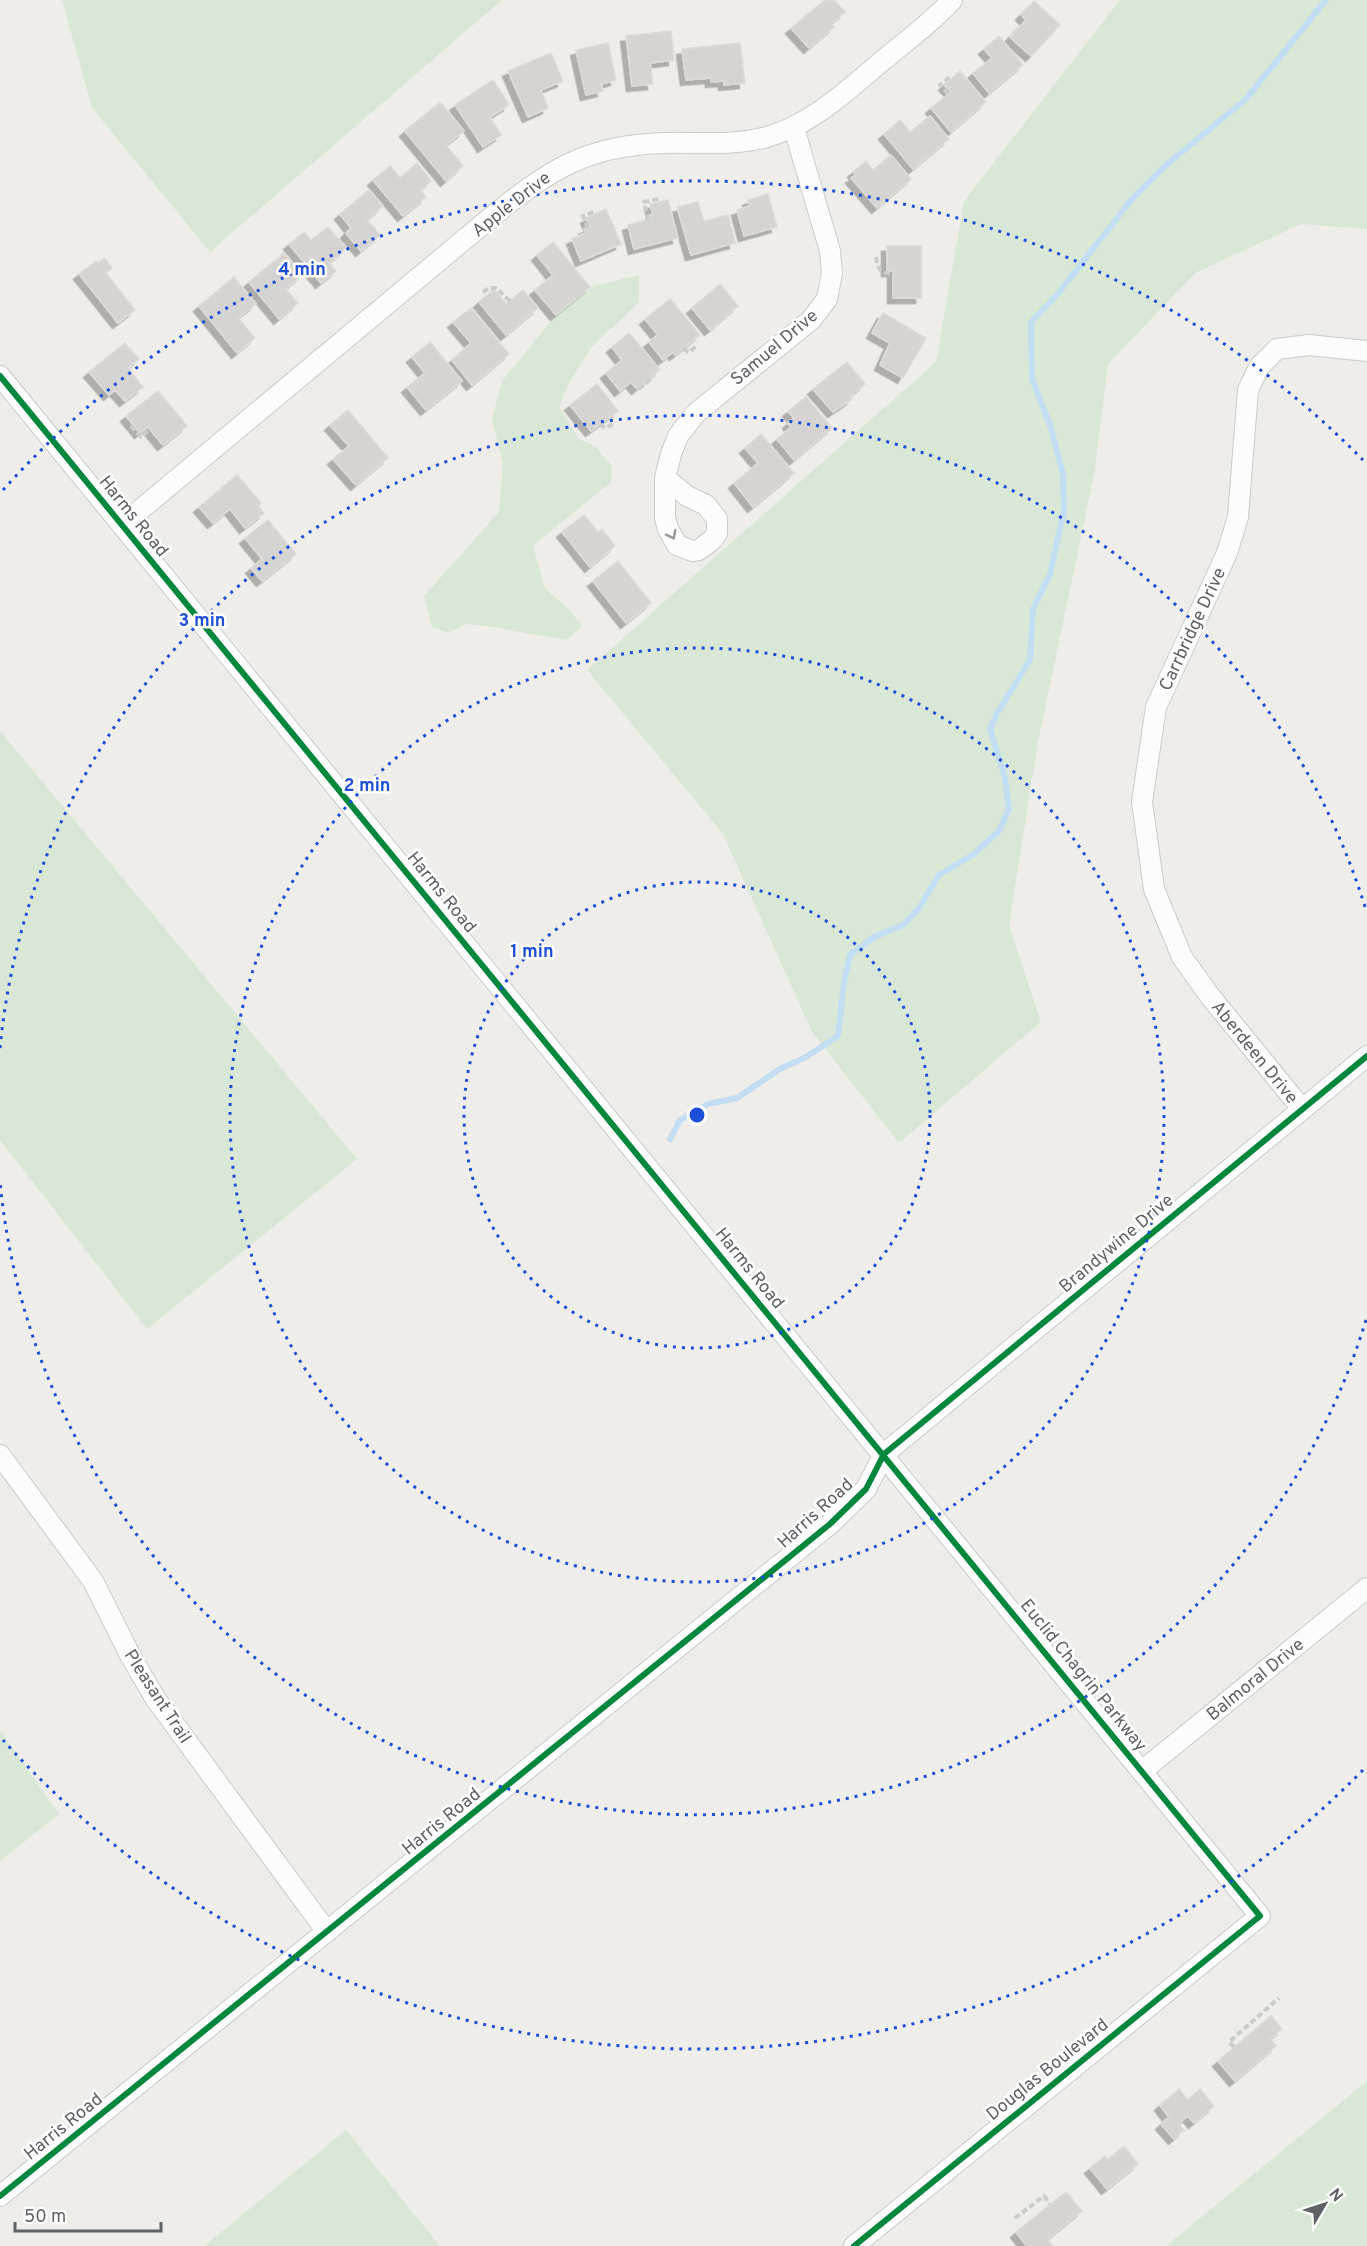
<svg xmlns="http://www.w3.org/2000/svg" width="1367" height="2246" font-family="Overpass,sans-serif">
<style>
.green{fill:#d9e8d6}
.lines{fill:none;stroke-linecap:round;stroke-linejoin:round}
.stream{stroke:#c3def2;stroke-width:6}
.building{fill:#d5d4d2;stroke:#dddbd8;stroke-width:1.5;filter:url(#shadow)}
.street-casing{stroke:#cbcbca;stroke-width:22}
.path{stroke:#cacecb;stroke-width:4;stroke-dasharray:6 3;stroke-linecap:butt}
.street{stroke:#fcfcfc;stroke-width:20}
.cycleway-casing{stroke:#fff;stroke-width:10}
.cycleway{stroke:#00873e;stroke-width:6}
.oneway{stroke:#96989a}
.ring{fill:none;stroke:#1d4ed8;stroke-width:3;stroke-dasharray:3 6}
.labels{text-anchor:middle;stroke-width:5;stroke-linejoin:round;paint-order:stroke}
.street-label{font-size:18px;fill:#5f6266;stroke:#fff}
.centre{fill:#1d4ed8;stroke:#fff;stroke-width:3}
.ring-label{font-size:18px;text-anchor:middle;font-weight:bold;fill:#1d4ed8;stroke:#fff;stroke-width:5;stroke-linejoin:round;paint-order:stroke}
</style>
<defs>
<filter id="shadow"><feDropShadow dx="-5.5" dy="5.5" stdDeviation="0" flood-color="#0004"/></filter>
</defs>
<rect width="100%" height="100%" fill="#eeede9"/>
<path class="green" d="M 62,0 L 502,0 L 210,252 L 92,108 Z
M 1120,0 L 1367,0 L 1367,229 L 1301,224 L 1195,273 L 1108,364 L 1094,475 L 1038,742 L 1009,925 L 1041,1022 L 899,1143 L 812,1032 L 723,834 L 587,670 L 936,362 L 964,201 Z
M 639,275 L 639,302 L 591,348 L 569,383 L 559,407 L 579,439 L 596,447 L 612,466 L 611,482 L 533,546 L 545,588 L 570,611 L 582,626 L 567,640 L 487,626 L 465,624 L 448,633 L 432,627 L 424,596 L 499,512 L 503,463 L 492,419 L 502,381 L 556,315 L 590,287 Z
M 0,731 L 357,1159 L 147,1329 L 0,1140 Z
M 0,1730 L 59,1814 L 0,1861 Z
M 1367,2081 L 1367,2246 L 1166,2246 Z
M 346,2130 L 440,2246 L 204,2246 Z"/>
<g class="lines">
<path class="stream" d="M 670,1139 L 680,1120 L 708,1104 L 737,1098 L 780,1069 L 806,1057 L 838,1036 L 844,982 L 850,955 L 874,937 L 903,925 L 919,908 L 939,875 L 974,854 L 999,831 L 1009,809 L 1005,778 L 990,729 L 996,715 L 1030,660 L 1033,609 L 1050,574 L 1064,511 L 1063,474 L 1050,425 L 1032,379 L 1031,322 L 1057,295 L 1132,199 L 1165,166 L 1245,100 L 1326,0"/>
</g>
<path class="building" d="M 825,0 L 834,0 L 845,12 L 831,24 L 834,27 L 809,48 L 791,28 Z
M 1034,1 L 1060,25 L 1031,56 L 1010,37 L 1026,20 L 1021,15 Z
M 671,31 L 674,60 L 650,63 L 653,84 L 632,86 L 626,36 Z
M 999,36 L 1023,65 L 989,93 L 973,73 L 992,58 L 984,49 Z
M 608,43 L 616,80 L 601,84 L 603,91 L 586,95 L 576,50 Z
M 740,43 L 745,83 L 724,85 L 724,81 L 711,82 L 711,78 L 686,80 L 682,49 Z
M 551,53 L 563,81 L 541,90 L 548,108 L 528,117 L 508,71 Z
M 960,71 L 986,102 L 951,132 L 931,108 L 951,92 L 944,85 Z
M 493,80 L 509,105 L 490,117 L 501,135 L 483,147 L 455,105 Z
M 440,102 L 464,131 L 446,145 L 463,166 L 446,181 L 405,131 Z
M 930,116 L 949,139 L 913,169 L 884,134 L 900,120 L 910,132 Z
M 891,155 L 911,179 L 877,208 L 851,178 L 856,175 L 853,172 L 866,161 L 873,170 Z
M 417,163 L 431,181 L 421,190 L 426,197 L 403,216 L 373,180 L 390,166 L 400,178 Z
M 369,190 L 383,206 L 367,220 L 380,235 L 361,251 L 346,233 L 351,228 L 340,214 Z
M 768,194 L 777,227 L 744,236 L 737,210 L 750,206 L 748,200 Z
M 668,200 L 678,238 L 634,249 L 628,225 L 650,219 L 649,215 L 653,215 L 650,204 Z
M 698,202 L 704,221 L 728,215 L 735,243 L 691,255 L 677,207 Z
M 606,209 L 621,244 L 581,261 L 572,239 L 586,233 L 584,229 L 590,227 L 586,218 Z
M 328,227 L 346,248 L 329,263 L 336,271 L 321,283 L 289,244 L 304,232 L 311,240 Z
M 553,242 L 590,287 L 556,315 L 535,290 L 553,275 L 537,255 Z
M 887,246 L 921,246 L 921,298 L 893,298 L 893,271 L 887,271 Z
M 284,253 L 302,275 L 286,289 L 298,303 L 279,319 L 249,282 Z
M 104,258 L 112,268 L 106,273 L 135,310 L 118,323 L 79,274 L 96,261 L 98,263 Z
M 234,277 L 256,304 L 238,318 L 255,338 L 237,353 L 199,306 Z
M 720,284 L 738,306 L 710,330 L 692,308 Z
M 494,289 L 506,304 L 523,290 L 538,308 L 506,335 L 479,302 Z
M 670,299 L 700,335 L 675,355 L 673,352 L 663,360 L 649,342 L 658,335 L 645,319 Z
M 471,308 L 509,354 L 472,385 L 452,360 L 471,343 L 453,322 Z
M 883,313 L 926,338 L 903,378 L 880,365 L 890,343 L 872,333 Z
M 629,333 L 660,370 L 637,389 L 631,382 L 620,391 L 606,373 L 622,360 L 612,347 Z
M 430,342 L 462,381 L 426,410 L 407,387 L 425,373 L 412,357 Z
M 125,343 L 139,359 L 128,368 L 143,387 L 125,401 L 115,390 L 109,395 L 89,372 Z
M 847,362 L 865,384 L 850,396 L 852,399 L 833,412 L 813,389 Z
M 597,384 L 618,411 L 591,431 L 570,405 Z
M 158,391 L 187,426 L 163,445 L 148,427 L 140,433 L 126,416 Z
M 806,397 L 832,428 L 794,460 L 777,439 L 791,427 L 788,423 L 794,418 L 788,411 Z
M 348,410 L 388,458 L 356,485 L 333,459 L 349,446 L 330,425 Z
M 761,434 L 794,473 L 753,507 L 734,483 L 758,463 L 745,448 Z
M 237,475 L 261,503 L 258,506 L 264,513 L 245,528 L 230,509 L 213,523 L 199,507 Z
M 584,515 L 598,532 L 602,529 L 615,546 L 590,567 L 562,532 Z
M 268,520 L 296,554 L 262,581 L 251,568 L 262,559 L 245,538 Z
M 618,561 L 651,603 L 626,623 L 593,581 Z
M 1271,2016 L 1282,2029 L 1270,2039 L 1276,2046 L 1235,2081 L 1218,2061 Z
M 1179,2089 L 1188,2100 L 1200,2089 L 1214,2106 L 1194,2123 L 1188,2116 L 1178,2124 L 1184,2130 L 1174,2139 L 1161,2124 L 1169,2117 L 1160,2105 Z
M 1124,2146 L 1138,2164 L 1107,2189 L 1090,2168 L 1105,2156 L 1107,2160 Z
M 1066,2192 L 1082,2211 L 1047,2239 L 1053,2246 L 1027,2246 L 1016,2232 Z"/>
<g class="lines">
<defs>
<path id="street" d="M 0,376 L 1260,1916 L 854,2246
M 665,478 L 687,496 L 706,505 L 717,519 L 717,533 L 713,539 L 699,550 L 692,551 L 677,545 L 668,529 L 665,518 L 665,478 L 671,454 L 678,436 L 696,413 L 811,320 L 827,299 L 832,273 L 830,251 L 794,128
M 122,525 L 489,219 C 548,171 585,145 664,143 C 697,142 730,146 763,138 C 812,126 849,88 887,57 C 909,39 933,21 952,0
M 1302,1109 L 1209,995 L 1182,957 L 1154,889 L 1142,802 L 1156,707 L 1227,553 L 1238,517 L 1248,390 L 1259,367 L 1277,349 L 1309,345 L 1367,351
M 0,1455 L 93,1581 L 130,1655 L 155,1698 L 327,1932
M 1142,1771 L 1367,1588
M 0,2196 L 830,1524 L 866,1489 L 884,1454 L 1367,1056"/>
</defs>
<use href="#street" class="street-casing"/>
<path class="path" d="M 948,94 L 940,85 L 951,76
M 648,220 L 644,202 L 659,199
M 588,228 L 583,216 L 596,211
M 876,257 C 878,269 880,273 893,274
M 483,292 L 489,288 L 496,288 L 510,301
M 683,349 L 689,352 L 697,346
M 639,387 L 640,388 L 652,378
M 600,424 L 605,428 L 615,423
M 131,426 L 141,437 L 150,429
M 1234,2047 L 1229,2042 L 1279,1998
M 1015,2218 L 1044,2196 L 1050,2204"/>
<use href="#street" class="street"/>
<defs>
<path id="cycleway" d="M 0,376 L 1260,1916 L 854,2246
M 0,2196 L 830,1524 L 866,1489 L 884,1454 L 1367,1056"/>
</defs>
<use href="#cycleway" class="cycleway-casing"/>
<use href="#cycleway" class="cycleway"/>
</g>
<defs><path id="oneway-chevron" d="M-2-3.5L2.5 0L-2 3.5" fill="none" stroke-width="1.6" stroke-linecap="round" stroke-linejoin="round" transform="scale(1.5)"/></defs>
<use class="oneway" href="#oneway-chevron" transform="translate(672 535) rotate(63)"/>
<g class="ring">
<circle cx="697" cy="1115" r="233"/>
<circle cx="697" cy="1115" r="467"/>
<path d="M1366 1320A700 700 0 0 1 0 1182M0 1048A700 700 0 0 1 1366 910"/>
<path d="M1363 1770A934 934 0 0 1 3 1740M3 490A934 934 0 0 1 1363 460"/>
</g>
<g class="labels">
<g class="street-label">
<text transform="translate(511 204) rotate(-38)" y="6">Apple Drive</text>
<text transform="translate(774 347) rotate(-40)" y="6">Samuel Drive</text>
<text transform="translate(134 516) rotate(51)" y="6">Harms Road</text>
<text transform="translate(1192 629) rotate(-65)" y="6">Carrbridge Drive</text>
<text transform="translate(442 892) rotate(51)" y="6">Harms Road</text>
<text transform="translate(1255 1052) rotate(51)" y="6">Aberdeen Drive</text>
<text transform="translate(1116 1243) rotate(-40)" y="6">Brandywine Drive</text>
<text transform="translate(750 1268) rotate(51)" y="6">Harms Road</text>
<text transform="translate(815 1513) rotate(-42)" y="6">Harris Road</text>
<text transform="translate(1084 1675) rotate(51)" y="6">Euclid Chagrin Parkway</text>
<text transform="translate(1255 1679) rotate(-39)" y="6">Balmoral Drive</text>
<text transform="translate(158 1696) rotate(57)" y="6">Pleasant Trail</text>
<text transform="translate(441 1821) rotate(-39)" y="6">Harris Road</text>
<text transform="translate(1047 2069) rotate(-39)" y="6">Douglas Boulevard</text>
<text transform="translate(63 2126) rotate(-39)" y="6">Harris Road</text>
</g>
</g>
<circle cx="697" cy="1115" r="9" class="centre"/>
<g class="ring-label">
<text x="302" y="275">4 min</text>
<text x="202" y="626">3 min</text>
<text x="367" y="791">2 min</text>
<text x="532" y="957">1 min</text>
</g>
<g transform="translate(1325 2204) rotate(51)" stroke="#ffffff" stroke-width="4.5" paint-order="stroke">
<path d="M0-4.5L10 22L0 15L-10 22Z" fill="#5f6266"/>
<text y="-9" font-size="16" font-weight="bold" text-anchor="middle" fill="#5f6266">N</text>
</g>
<path d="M15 2222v9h146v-9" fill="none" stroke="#5f6266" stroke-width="3"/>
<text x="24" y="2222" font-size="18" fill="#5f6266" stroke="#ffffff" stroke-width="4.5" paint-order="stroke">50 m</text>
</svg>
